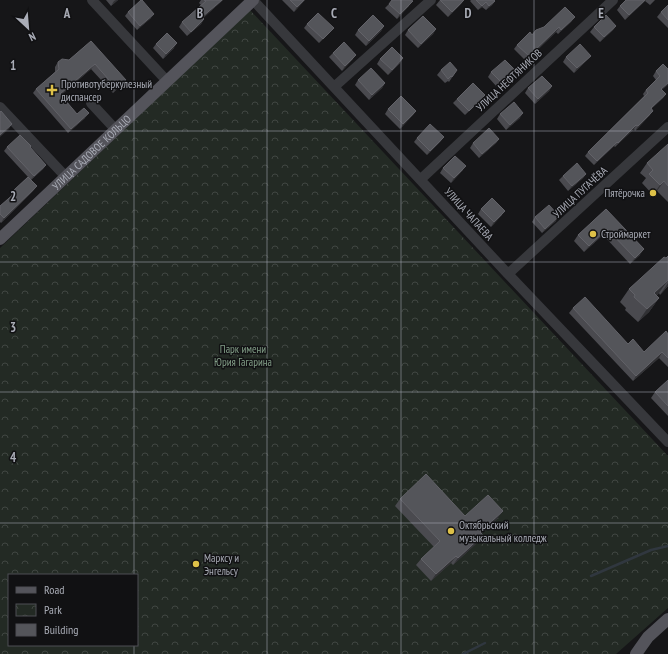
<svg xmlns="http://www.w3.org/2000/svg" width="668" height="654" font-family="'PT Sans Narrow',sans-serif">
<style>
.park{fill:url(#park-crowns);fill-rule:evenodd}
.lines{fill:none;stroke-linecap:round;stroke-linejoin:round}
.stream{stroke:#30373f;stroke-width:2.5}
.minor{stroke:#37383c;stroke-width:10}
.major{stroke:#54545b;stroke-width:12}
.wall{fill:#4a4a4f}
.shaded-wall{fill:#313134}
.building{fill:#54555a;stroke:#626268}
.grid{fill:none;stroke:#a9acb6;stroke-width:1;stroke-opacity:0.55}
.poi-dot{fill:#dec148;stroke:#111113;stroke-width:1.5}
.labels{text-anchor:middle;stroke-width:3;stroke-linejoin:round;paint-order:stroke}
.street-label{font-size:11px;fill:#a9acb6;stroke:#111113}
.poi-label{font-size:11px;fill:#a9acb6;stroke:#111113;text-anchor:start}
.park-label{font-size:11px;fill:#839f88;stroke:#111113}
.grid-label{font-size:13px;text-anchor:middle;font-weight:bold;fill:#a9acb6;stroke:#111113;stroke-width:3;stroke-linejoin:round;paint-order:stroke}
</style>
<defs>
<pattern id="park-crowns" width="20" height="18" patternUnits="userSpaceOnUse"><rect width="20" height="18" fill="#232a24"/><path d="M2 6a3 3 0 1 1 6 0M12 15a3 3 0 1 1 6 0" fill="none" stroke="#404642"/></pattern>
</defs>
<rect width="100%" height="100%" fill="#161618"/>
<path class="park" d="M 250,10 L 668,456 L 668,608 L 616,654 L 0,654 L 0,248 ZM 9,575 L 137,575 L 137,645 L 9,645 Z"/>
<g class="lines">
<path class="stream" d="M 591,576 L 651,550 L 668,546
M 463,654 L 485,643"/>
<path class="minor" d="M 92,0 L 167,81
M 253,0 L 508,274 L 668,442
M 334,87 L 431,0
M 91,103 L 116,130
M 0,107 L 66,177
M 421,179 L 613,0
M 508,274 L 668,127"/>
<g class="major">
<path id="s1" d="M 0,239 L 253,0"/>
<path d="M 636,654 L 648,637 L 668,619"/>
</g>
</g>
<path class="wall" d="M 106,0 L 118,0 L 111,6 Z
M 201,0 L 223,0 L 203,18 L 204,19 L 201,24 L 187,36 L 179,27 L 182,22 L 201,5 L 199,3 Z
M 282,0 L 305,0 L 294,12 Z
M 440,0 L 464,0 L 461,4 L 448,17 L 436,5 Z
M 471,0 L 494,0 L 495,1 L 492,5 L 486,10 L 482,7 L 478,10 L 470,1 Z
M 626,0 L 655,0 L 650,5 L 645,1 L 625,20 L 617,10 L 620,6 Z
M 389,4 L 409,6 L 397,19 L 385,8 Z
M 668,5 L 668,28 L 657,17 L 661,12 Z
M 128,12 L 151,18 L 137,30 L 125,16 Z
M 572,21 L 558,34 L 556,32 L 526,61 L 514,49 L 517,45 L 532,35 Z
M 307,24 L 330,32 L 319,43 L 304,28 Z
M 384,26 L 381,31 L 366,46 L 355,35 L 358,30 Z
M 616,26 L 613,30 L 600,42 L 590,32 L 594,27 Z
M 436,29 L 433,34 L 418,48 L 405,35 L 408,30 Z
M 91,41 L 122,84 L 113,93 L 91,69 L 61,95 L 77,114 L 85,118 L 68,133 L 33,93 L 36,89 L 55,72 L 55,67 L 58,62 L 69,60 Z
M 156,44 L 174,48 L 163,59 L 153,48 Z
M 333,53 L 353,59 L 342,71 L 329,57 Z
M 591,56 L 574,73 L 563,62 L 566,57 Z
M 380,59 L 400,63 L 388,75 L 377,64 Z
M 663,64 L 662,90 L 666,94 L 663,98 L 651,109 L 650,115 L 635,131 L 634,129 L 615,147 L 614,146 L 594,165 L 585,156 L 588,152 L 644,96 L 643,94 L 646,90 L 656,80 L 653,76 L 656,71 Z
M 441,70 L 457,70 L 449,82 L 448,81 L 445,83 L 437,75 Z
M 491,72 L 511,74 L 497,87 L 488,77 Z
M 358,80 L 385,83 L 382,88 L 369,100 L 355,85 Z
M 552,86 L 549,91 L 535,104 L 525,93 L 528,88 Z
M 457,99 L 481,100 L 465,115 L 453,103 Z
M 388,109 L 416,111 L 413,115 L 400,129 L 385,114 Z
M 500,114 L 520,118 L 506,130 L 497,119 Z
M 444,137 L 440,142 L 427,155 L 414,142 L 417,138 Z
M 499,139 L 496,143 L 479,158 L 470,148 L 473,143 Z
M 668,144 L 668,202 L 657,191 L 653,195 L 642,183 L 646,178 L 640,173 L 647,163 Z
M 7,147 L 46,165 L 43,169 L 31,180 L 37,186 L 33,191 L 1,223 L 0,222 L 0,206 L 12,196 L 11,195 L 14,190 L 28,177 L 4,151 Z
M 443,168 L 463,170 L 451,183 L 440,173 Z
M 586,174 L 583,178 L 568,191 L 559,180 L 563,176 Z
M 481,209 L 502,215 L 491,227 L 478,214 Z
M 606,209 L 640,255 L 630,264 L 603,235 L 584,252 L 574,241 L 578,235 Z
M 535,217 L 556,221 L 542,233 L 532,222 Z
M 668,256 L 668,286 L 660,295 L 659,293 L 656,296 L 659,298 L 649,312 L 638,322 L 625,310 L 626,308 L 620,302 L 629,289 Z
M 573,308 L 628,344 L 644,352 L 668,334 L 668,367 L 659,358 L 633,381 L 569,313 Z
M 668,380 L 668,416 L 651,398 L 655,392 Z
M 400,499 L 465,516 L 498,518 L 482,533 L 478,542 L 453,565 L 451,563 L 431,581 L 416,565 L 421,559 L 434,547 L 395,506 Z"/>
<path class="shaded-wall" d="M 116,0 L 118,0 L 111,6 L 114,1 Z
M 222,0 L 223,0 L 199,22 L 202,17 Z
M 304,0 L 305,0 L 294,12 L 297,7 Z
M 464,0 L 461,4 L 448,17 L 452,12 Z
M 645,0 L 646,0 L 625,20 L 629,15 Z
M 413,1 L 409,6 L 397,19 L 400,14 Z
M 495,1 L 492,5 L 486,10 L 489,6 Z
M 486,2 L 482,7 L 478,10 Z
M 154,14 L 151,18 L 137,30 L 140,26 Z
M 575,17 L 572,21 L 558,34 L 561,30 Z
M 204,19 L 201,24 L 187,36 Z
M 384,26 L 381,31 L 366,46 L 369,41 Z
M 616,26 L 613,30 L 600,42 L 604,37 Z
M 559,27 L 556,32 L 526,61 L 529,56 Z
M 436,29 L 433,34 L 418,48 L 421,44 Z
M 177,43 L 174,48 L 163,59 L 166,54 Z
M 356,55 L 353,59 L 342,71 L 345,66 Z
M 591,56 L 574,73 L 577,68 Z
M 403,58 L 400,63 L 388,75 L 392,70 Z
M 95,64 L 91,69 L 57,99 L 60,94 Z
M 514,69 L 511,74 L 497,87 L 501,82 Z
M 126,80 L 113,93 L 116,88 Z
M 385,83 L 382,88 L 369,100 L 372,95 Z
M 668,83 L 668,85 L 658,93 L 661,89 Z
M 552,86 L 549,91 L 535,104 L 538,99 Z
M 666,94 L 663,98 L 648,112 L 651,108 Z
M 485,95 L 481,100 L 465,115 Z
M 416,111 L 413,115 L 400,129 L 403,124 Z
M 653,111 L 650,115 L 635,131 L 638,126 Z
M 89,113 L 85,118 L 68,133 L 71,129 Z
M 523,113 L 520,118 L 506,130 L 510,125 Z
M 12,124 L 9,129 L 0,137 L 0,135 Z
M 636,125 L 634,129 L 615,147 L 618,143 Z
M 444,137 L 440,142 L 427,155 L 430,151 Z
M 499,139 L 496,143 L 479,158 L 482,154 Z
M 617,142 L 614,146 L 594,165 L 597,161 Z
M 46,165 L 43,169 L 30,180 L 34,176 Z
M 466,166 L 463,170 L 451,183 L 454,178 Z
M 586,174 L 583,178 L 568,191 L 572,186 Z
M 664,181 L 657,191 L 653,195 L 660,185 Z
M 37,186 L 33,191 L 1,223 L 4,218 Z
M 505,211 L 502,215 L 491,227 L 494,222 Z
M 559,216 L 556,221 L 542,233 L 545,229 Z
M 607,229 L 603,235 L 584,252 L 589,246 Z
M 644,249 L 640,255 L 630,264 L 635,258 Z
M 668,280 L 659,293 L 644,306 L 654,293 Z
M 668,283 L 668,286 L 660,295 Z
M 659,298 L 649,312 L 638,322 L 647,309 Z
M 662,352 L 659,358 L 633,381 L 636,376 Z
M 503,511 L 498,518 L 476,539 L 480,532 Z
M 483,535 L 478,542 L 453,565 L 458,558 Z
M 456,556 L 451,563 L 431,581 L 436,574 Z"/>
<path class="building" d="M 141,0 L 142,0 L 154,14 L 140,26 L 128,12 Z
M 204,0 L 222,0 L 202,17 L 204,19 L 191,32 L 182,22 L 206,1 Z
M 290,0 L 304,0 L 297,7 Z
M 392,0 L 411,0 L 413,1 L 400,14 L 389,4 Z
M 440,0 L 464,0 L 452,12 Z
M 476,0 L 494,0 L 495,1 L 489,6 L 486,2 L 482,6 Z
M 626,0 L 645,0 L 629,15 L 620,6 Z
M 668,5 L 668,20 L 661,12 Z
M 565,7 L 575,17 L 561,30 L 559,27 L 529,56 L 517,45 L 530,32 L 532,35 L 536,30 L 544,27 Z
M 318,13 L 334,28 L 323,39 L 307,24 Z
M 373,15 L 384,26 L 369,41 L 358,30 Z
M 606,15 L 616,26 L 604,37 L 594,27 Z
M 423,16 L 436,29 L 421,44 L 408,30 Z
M 167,33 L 177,43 L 166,54 L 156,44 Z
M 91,41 L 126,80 L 116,88 L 95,64 L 60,94 L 77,114 L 84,108 L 89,113 L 71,129 L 36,89 L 59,69 L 58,62 L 62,59 L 69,60 Z
M 344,42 L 356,55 L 345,66 L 333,53 Z
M 580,44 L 591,56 L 577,68 L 566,57 Z
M 392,47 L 403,58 L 392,70 L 380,59 Z
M 505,60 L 514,69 L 501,82 L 491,72 Z
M 450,62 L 457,70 L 452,77 L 451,76 L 448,79 L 441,70 Z
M 663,64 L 668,69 L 668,83 L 661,89 L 666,94 L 651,108 L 653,111 L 638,126 L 636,125 L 618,143 L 617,142 L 597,161 L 588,152 L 648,93 L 646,90 L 660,76 L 656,71 Z
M 371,68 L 385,83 L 372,95 L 358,80 Z
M 542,76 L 552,86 L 538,99 L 528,88 Z
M 473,83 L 485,95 L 469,111 L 457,99 Z
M 401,96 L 416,111 L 403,124 L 388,109 Z
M 514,102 L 523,113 L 510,125 L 500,114 Z
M 1,111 L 12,124 L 0,135 L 0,112 Z
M 430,124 L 444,137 L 430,151 L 417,138 Z
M 489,128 L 499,139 L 482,154 L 473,143 Z
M 20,135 L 31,146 L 30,147 L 46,165 L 34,176 L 7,147 Z
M 668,144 L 668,186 L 664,181 L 660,185 L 649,174 L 653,170 L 647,163 Z
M 455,156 L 466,166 L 454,178 L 443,168 Z
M 577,163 L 586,174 L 572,186 L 563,176 Z
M 28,177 L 37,186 L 4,218 L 0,214 L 0,206 L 16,192 L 14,190 Z
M 492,198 L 505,211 L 494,222 L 481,209 Z
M 549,205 L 559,216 L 545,229 L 535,217 Z
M 606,209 L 644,249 L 635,258 L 607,229 L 589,246 L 578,235 Z
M 668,256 L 668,280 L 654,293 L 659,298 L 647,309 L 634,297 L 635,295 L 629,289 L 664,257 L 666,258 Z
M 585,297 L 628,344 L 633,339 L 644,352 L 666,331 L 668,334 L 668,358 L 662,352 L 636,376 L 573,308 Z
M 668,380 L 668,406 L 655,392 Z
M 426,474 L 465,516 L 488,495 L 503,511 L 480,532 L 483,535 L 458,558 L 456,556 L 436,574 L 421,559 L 440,541 L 400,499 Z"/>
<path class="grid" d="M 134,0 L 134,575M 267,0 L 267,654M 401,0 L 401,654M 534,0 L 534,654M 0,131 L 668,131M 0,262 L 668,262M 0,392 L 668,392M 0,523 L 668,523M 134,645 L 134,654"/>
<g class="poi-dot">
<path d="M50 84h4v4h4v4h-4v4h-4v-4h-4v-4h4z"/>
<circle cx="653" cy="193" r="4"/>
<circle cx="593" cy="234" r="4"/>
<circle cx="451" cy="531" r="4"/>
<circle cx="196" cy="564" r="4"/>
</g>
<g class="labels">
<g class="street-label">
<text transform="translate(509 80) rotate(-43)" y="4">УЛИЦА НЕФТЯНИКОВ</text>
<text dy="4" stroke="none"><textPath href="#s1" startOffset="126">УЛИЦА САДОВОЕ КОЛЬЦО</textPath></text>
<text transform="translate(580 192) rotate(-43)" y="4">УЛИЦА ПУГАЧЁВА</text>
<text transform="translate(469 214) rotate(48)" y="4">УЛИЦА ЧАПАЕВА</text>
</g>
<g class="poi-label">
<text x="61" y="88">Противотуберкулезный<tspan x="61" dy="13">диспансер</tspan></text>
<text x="645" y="197" text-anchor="end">Пятёрочка</text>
<text x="601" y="238">Строймаркет</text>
<text x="459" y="529">Октябрьский<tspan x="459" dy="13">музыкальный колледж</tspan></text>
<text x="204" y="562">Марксу и<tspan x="204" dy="13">Энгельсу</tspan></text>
</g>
<g class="park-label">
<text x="243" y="353">Парк имени<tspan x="243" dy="13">Юрия Гагарина</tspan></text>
</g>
</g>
<g class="grid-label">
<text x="67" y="18">A</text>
<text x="200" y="18">B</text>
<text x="334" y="18">C</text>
<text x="468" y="18">D</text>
<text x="601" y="18">E</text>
<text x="13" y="70">1</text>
<text x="13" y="201">2</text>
<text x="13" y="332">3</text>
<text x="13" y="462">4</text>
</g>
<rect x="8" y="574" width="130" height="72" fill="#111113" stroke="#4e4f54"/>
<rect x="16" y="587" width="20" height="6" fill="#54545b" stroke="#4e4f54"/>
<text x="44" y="594" font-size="12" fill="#a9acb6">Road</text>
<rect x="16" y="604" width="20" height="12" fill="url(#park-crowns)" stroke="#4e4f54"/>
<text x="44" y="614" font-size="12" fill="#a9acb6">Park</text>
<rect x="16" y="624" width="20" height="12" fill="#54555a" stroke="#4e4f54"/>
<text x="44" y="634" font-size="12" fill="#a9acb6">Building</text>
<g transform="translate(28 28) rotate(154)" stroke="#111113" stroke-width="3" paint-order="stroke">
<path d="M0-3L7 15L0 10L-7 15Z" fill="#a9acb6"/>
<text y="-6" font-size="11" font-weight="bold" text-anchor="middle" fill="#a9acb6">N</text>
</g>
</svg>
